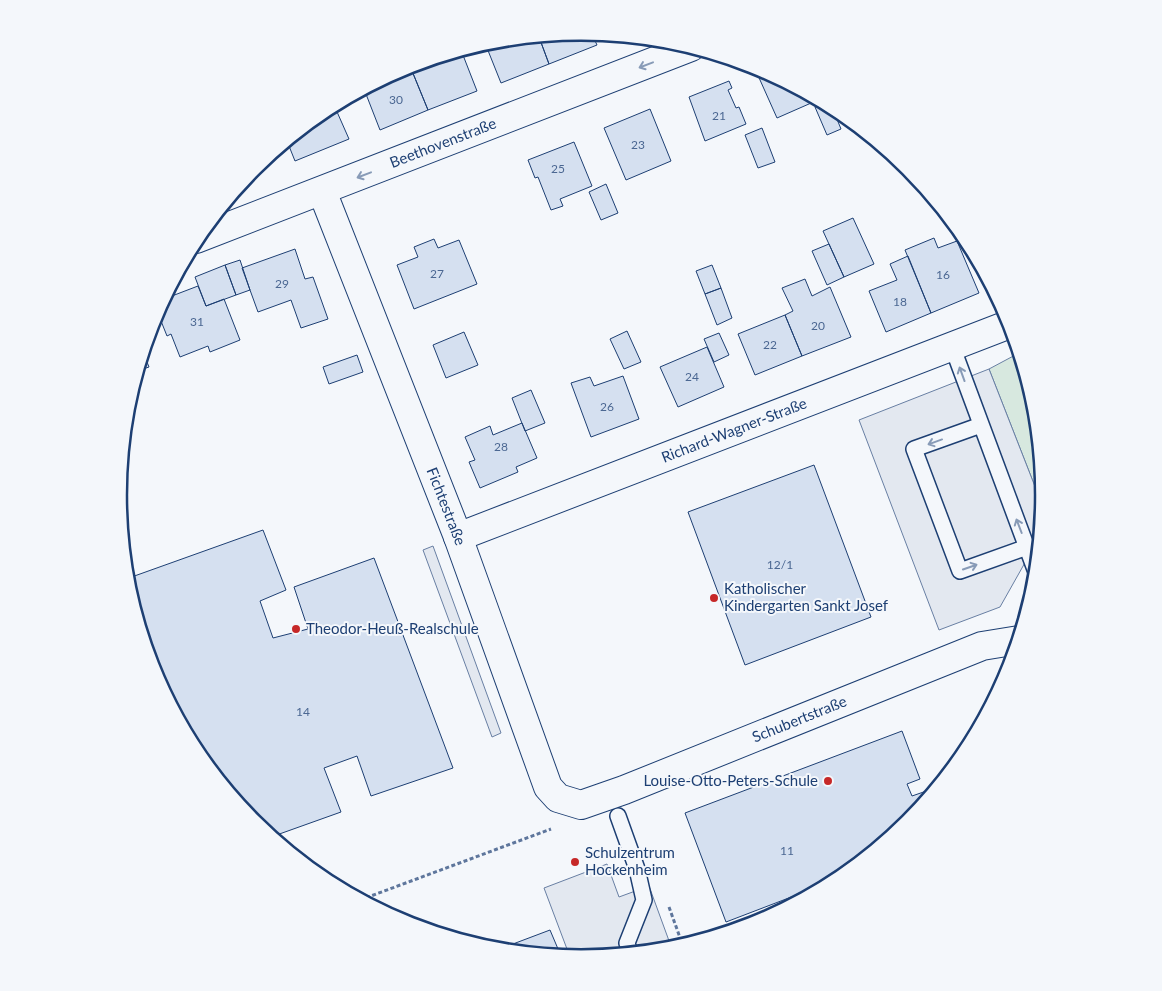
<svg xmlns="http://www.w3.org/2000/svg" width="1162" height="991" font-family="Lato,sans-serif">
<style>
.green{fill:#d7e8df;stroke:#687fa3}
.parking{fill:#e3e8f0;stroke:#687fa3}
.building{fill:#d5e0f0;stroke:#1d3f73}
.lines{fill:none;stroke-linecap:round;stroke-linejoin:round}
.service-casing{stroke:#1d3f73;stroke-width:18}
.minor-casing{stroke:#1d3f73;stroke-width:30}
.path{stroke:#5e769c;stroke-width:3;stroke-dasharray:4 2.5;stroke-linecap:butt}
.service{stroke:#f4f7fb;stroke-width:15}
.minor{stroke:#f4f7fb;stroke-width:28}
.oneway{stroke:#889bb7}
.poi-dot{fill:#c62828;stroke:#f4f7fb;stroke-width:2}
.labels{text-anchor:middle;stroke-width:4;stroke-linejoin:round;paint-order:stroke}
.number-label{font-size:12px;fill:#4b6792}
.street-label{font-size:15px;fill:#1d3f73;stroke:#f4f7fb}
.poi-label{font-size:15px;fill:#1d3f73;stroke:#f4f7fb;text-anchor:start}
.rim{fill:none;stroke:#1d3f73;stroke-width:2.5}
</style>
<rect width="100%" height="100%" fill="#f4f7fb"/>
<path class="green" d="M 1019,353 L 1035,405 L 1044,496 L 1043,507 L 989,369 Z"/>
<path class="parking" d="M 989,369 L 1043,507 L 1040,536 L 1000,607 L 939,630 L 859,420 Z
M 433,546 L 501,733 L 492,737 L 423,550 Z
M 607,864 L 619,897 L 649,886 L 672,949 L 581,958 L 570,957 L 544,888 Z"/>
<path class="building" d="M 581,32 L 592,34 L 597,45 L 549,64 L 539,37 Z
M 539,37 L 549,64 L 501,83 L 485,43 L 491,41 Z
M 461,50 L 477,91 L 428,110 L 410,66 Z
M 410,66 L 428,110 L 380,130 L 364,89 L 404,68 Z
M 761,69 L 818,99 L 818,100 L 777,118 L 756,71 Z
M 729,81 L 732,88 L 728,90 L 736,108 L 739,107 L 746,124 L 705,141 L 689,97 Z
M 824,103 L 832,107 L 841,129 L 827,135 L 815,107 Z
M 334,105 L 349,139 L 295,161 L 287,141 L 324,110 Z
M 650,109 L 671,161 L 626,180 L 604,128 Z
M 762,128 L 775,162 L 758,168 L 745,135 Z
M 574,142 L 592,186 L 560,199 L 563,206 L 551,210 L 538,177 L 535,178 L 528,160 Z
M 606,184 L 618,213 L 601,220 L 589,192 Z
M 937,202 L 946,214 L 942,215 Z
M 853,218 L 874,264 L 844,277 L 823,231 Z
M 934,238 L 938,248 L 957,241 L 979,293 L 931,313 L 905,250 Z
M 434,239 L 438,248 L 459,240 L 477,284 L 414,309 L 397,265 L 418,257 L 414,247 Z
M 829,244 L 844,277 L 827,285 L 812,251 Z
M 295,249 L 305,279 L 313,277 L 328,319 L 301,328 L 291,300 L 258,312 L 242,268 Z
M 908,256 L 931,313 L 886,332 L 869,291 L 897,280 L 890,264 Z
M 240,260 L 250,290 L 236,295 L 225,265 Z
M 225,265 L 236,295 L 206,306 L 195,277 Z
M 712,265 L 721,288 L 705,294 L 696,271 Z
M 805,279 L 812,296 L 830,287 L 851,337 L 802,356 L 785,315 L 793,311 L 782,288 Z
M 198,286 L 206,306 L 224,299 L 240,340 L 210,352 L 208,346 L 180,357 L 171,334 L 167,336 L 157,311 L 164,299 Z
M 721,288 L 732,318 L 717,325 L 705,294 Z
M 785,315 L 802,356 L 755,375 L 738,334 Z
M 627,331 L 641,362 L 624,369 L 610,339 Z
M 464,332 L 478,365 L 446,378 L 433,345 Z
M 719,333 L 729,355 L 714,362 L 704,339 Z
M 707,347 L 724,387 L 678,407 L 660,367 Z
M 143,352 L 149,367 L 137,371 Z
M 357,355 L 363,372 L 329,384 L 323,367 Z
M 623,376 L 639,419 L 591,437 L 571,383 L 590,377 L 594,386 Z
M 531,390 L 545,423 L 525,431 L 512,398 Z
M 522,423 L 537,458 L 516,467 L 518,472 L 480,488 L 469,462 L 475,460 L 465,437 L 490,426 L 493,435 Z
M 814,465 L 871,617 L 745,665 L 688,512 Z
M 263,530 L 286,590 L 260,601 L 273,638 L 308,629 L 294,587 L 374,558 L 453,768 L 371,796 L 357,756 L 324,768 L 341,812 L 271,837 L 253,823 L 196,752 L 153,672 L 127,586 L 126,579 Z
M 902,731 L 920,779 L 907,784 L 912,796 L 938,787 L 908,823 L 841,878 L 726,922 L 685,813 Z
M 550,930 L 561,956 L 497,950 Z"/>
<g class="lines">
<defs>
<path id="service" d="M 952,346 L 1036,572
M 981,425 L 914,449 L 960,571 L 1027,547
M 618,816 L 637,869 L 644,900 L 627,943 L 630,954"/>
<g id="minor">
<path id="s1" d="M 322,191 L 458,537 L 548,787 L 558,798 L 581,805 L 624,790 L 982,646 L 1019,640"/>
<path id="s2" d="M 196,239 L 691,47"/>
<path id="s3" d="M 458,537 L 1010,324"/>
</g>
</defs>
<use href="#service" class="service-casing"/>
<use href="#minor" class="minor-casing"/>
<path class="path" d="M 360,900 L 551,829
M 669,907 L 683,946"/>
<use href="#service" class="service"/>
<use href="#minor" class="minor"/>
</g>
<defs><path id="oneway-shaft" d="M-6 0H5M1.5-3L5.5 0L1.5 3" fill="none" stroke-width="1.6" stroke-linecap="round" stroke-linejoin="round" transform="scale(1.25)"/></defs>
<g class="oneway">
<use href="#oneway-shaft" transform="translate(646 65) rotate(159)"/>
<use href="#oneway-shaft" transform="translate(364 175) rotate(159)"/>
<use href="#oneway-shaft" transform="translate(962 374) rotate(-110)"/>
<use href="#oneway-shaft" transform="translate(935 442) rotate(160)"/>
<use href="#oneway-shaft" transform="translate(1019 526) rotate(-111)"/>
<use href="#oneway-shaft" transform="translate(970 567) rotate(-19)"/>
</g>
<g class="poi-dot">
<circle cx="714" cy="598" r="5"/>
<circle cx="296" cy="629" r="5"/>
<circle cx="828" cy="781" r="5"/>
<circle cx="575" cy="862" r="5"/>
</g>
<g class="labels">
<g class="number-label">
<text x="396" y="104">30</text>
<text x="719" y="120">21</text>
<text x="638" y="149">23</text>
<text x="558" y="173">25</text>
<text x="437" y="278">27</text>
<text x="943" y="279">16</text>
<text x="282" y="288">29</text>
<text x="900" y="306">18</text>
<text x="197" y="326">31</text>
<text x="818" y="330">20</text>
<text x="770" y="349">22</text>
<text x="692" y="381">24</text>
<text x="607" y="411">26</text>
<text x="501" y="451">28</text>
<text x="780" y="569">12/1</text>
<text x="303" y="716">14</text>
<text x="787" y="855">11</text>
</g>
<g class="street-label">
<text dy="5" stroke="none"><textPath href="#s2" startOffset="265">Beethovenstraße</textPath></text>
<text dy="5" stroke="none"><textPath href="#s3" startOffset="296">Richard-Wagner-Straße</textPath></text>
<text dy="5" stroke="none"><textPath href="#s1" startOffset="339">Fichtestraße</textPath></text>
<text dy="5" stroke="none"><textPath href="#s1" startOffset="911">Schubertstraße</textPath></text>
</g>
<g class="poi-label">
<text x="724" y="594">Katholischer<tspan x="724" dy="17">Kindergarten Sankt Josef</tspan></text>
<text x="306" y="634">Theodor-Heuß-Realschule</text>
<text x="818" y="786" text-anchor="end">Louise-Otto-Peters-Schule</text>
<text x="585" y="858">Schulzentrum<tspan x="585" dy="17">Hockenheim</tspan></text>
</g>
</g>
<path d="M0 0H1162V991H0ZM127 495a454 454 0 1 1 908 0a454 454 0 1 1-908 0Z" fill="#f4f7fb" fill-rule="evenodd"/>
<path class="rim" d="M127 495a454 454 0 1 1 908 0a454 454 0 1 1-908 0Z"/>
</svg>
